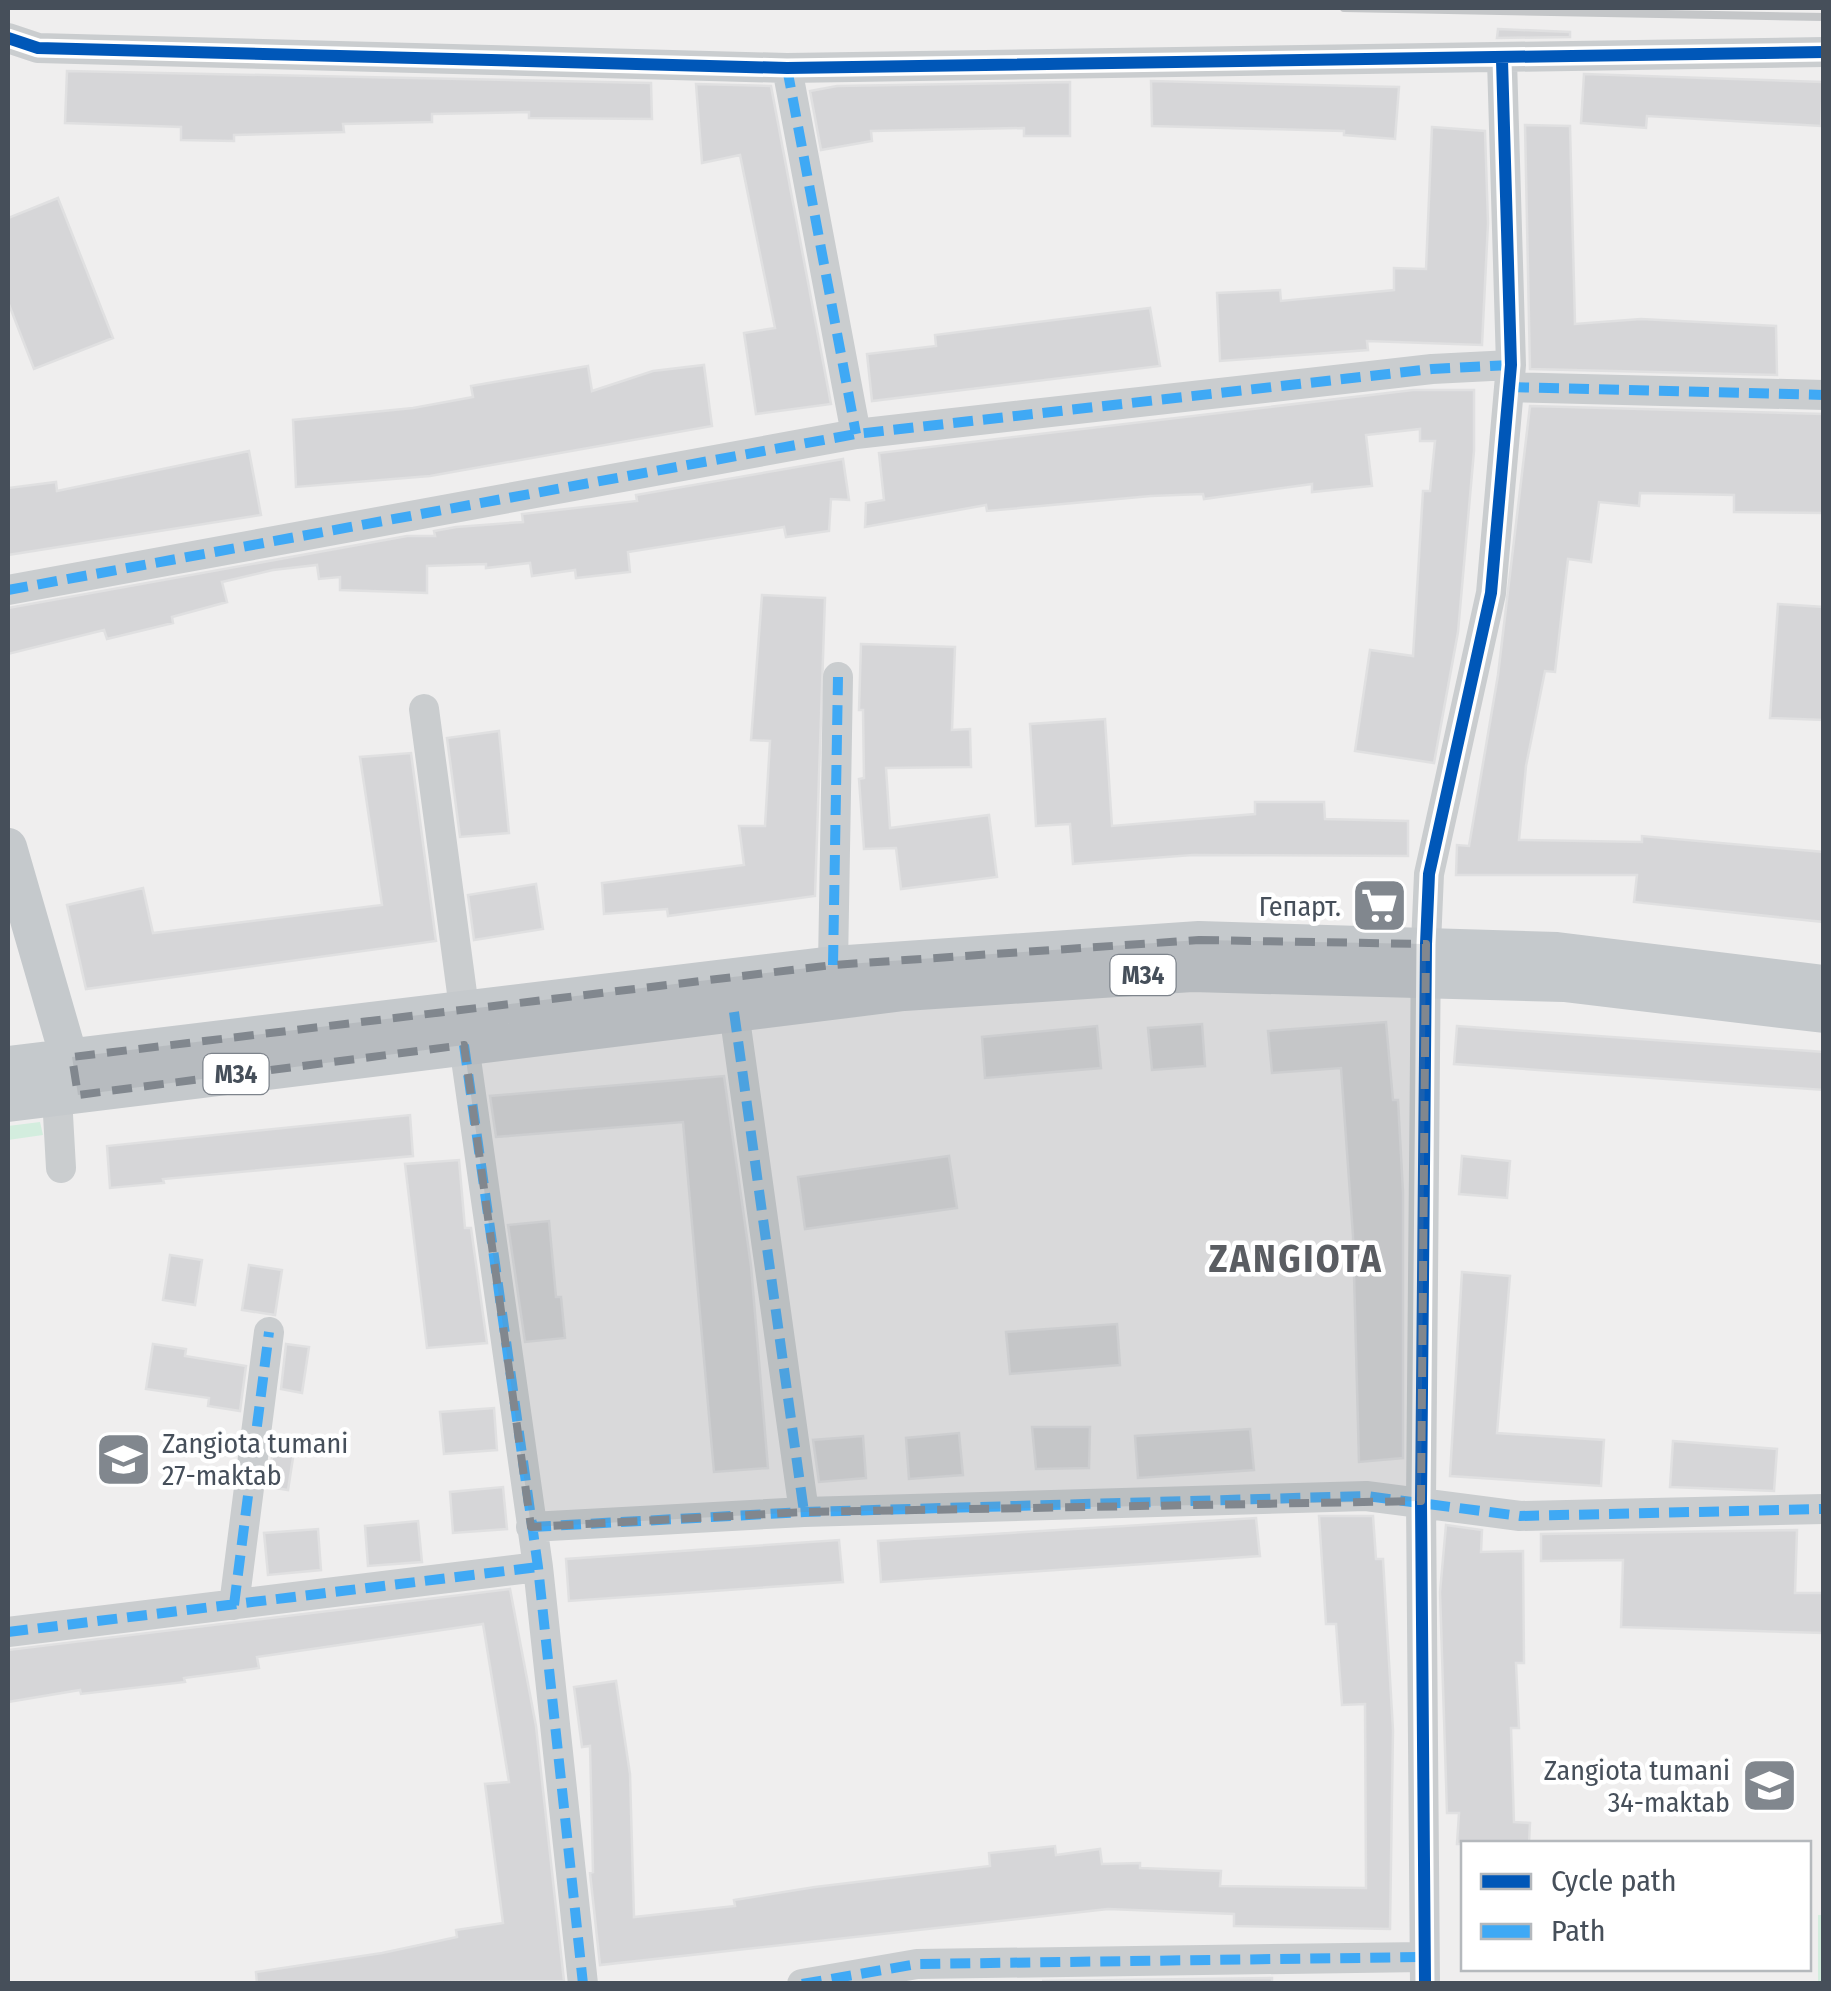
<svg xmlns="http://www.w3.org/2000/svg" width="1831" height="1991" font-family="'Fira Sans Condensed',sans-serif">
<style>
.green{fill:#d3edde}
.building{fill:#d6d6d8;stroke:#e0e0e1;stroke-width:2.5}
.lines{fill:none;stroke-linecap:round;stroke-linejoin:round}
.minor{stroke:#cacdcf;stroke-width:30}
.major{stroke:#c5c9cc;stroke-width:38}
.rail{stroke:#c4c6c8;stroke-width:8}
.quiet{stroke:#3fa9f5;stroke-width:10;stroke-dasharray:20 10;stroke-linecap:butt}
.cycleway-casing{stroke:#fff;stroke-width:19}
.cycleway{stroke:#0057b8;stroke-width:12}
.marked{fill:#81878e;fill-opacity:0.2;stroke:#81878e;stroke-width:8;stroke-dasharray:20 12;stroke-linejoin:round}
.labels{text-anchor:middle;stroke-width:9;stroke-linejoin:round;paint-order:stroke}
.shield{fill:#fff;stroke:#7e848c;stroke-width:2.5}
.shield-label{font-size:25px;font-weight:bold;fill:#464f5a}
.poi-label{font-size:28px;fill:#464f5a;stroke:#fff;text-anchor:end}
.district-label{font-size:38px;font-weight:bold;letter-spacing:2.5px;fill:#5a5d62;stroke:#fff}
</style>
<rect width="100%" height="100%" fill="#efeeee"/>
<path class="green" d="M 40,1122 L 43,1135 L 8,1140 L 8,1126 Z
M 1818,1915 L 1823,1915 L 1823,1983 L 1818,1983 Z"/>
<path class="building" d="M 1498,29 L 1570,32 L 1570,37 L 1497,38 Z
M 67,71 L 651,83 L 652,119 L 529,118 L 529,112 L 432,114 L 432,122 L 343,124 L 344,132 L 234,135 L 234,141 L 181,140 L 181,127 L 65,123 Z
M 1584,74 L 1823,82 L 1821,126 L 1647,116 L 1646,128 L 1581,123 Z
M 1151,81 L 1399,87 L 1395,139 L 1344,135 L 1344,131 L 1152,126 Z
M 1070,82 L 1070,136 L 1024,136 L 1024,128 L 871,131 L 872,141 L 821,150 L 810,91 L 837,86 Z
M 696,84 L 771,86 L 831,404 L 756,414 L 744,333 L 775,328 L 740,155 L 702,163 Z
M 1525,125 L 1570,126 L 1575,324 L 1641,319 L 1776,326 L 1777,375 L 1530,369 Z
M 1432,127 L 1485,131 L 1488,223 L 1482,345 L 1367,341 L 1368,350 L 1220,361 L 1217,293 L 1280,290 L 1281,301 L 1394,290 L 1394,268 L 1426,269 Z
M 58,198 L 113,338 L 34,369 L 8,302 L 8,218 Z
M 1150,308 L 1160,366 L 872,401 L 867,354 L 936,346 L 935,335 Z
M 704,365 L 712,426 L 430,476 L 296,487 L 293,420 L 413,408 L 473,397 L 471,386 L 588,366 L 592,391 L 653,371 Z
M 1413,390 L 1474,390 L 1474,451 L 1458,632 L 1434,763 L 1355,751 L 1370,650 L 1413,656 L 1423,491 L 1430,491 L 1435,441 L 1420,441 L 1420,429 L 1366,435 L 1372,486 L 1312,492 L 1312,484 L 1204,499 L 1203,494 L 1151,496 L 987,511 L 986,505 L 865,527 L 866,503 L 884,500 L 879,453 Z
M 1530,406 L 1824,414 L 1824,513 L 1734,512 L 1734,495 L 1640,493 L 1639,506 L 1599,502 L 1591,562 L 1568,559 L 1555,672 L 1545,671 L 1526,766 L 1519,840 L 1642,842 L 1642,836 L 1824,852 L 1824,922 L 1634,902 L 1637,875 L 1456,875 L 1457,845 L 1469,846 L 1498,675 Z
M 249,451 L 261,515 L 8,555 L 8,488 L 56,482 L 57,491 Z
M 843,459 L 849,500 L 831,499 L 829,531 L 786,537 L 784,527 L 628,552 L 630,572 L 576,578 L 575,570 L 532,576 L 530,563 L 486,568 L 486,564 L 427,566 L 427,593 L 340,590 L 340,577 L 319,579 L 317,565 L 273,570 L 222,582 L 227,602 L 172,617 L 173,623 L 107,639 L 104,630 L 8,654 L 8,608 L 407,536 L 435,536 L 434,531 L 456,527 L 523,522 L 522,514 L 637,501 L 636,495 Z
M 762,595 L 825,598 L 815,896 L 668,916 L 667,909 L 604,914 L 602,883 L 744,865 L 739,826 L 765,826 L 770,741 L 751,740 Z
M 1778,604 L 1824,607 L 1824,720 L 1770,718 Z
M 861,644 L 955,647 L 952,730 L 970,729 L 971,767 L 886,768 L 890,828 L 989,815 L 997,877 L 901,889 L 896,848 L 864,849 L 859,779 L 864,778 L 863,710 L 859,710 Z
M 1105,719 L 1112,826 L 1255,814 L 1255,802 L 1324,802 L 1325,819 L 1408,821 L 1408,856 L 1193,855 L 1073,864 L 1070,824 L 1036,826 L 1030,724 Z
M 499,731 L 509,833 L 460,837 L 447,738 Z
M 411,753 L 436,941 L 86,989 L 67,905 L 143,888 L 153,933 L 382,905 L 360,757 Z
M 536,884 L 543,929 L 474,940 L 468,895 Z
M 1386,1022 L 1393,1100 L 1398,1100 L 1403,1192 L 1403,1458 L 1359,1462 L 1353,1236 L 1341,1068 L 1272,1073 L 1268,1031 Z
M 1202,1024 L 1205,1066 L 1152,1070 L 1148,1028 Z
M 1097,1026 L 1101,1068 L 985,1078 L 982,1037 Z
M 1457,1026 L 1824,1052 L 1824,1090 L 1454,1064 Z
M 724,1076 L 751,1266 L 768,1468 L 714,1472 L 683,1122 L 496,1137 L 490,1096 Z
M 410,1115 L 413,1156 L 163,1179 L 164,1183 L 110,1188 L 107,1146 Z
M 949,1156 L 957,1208 L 805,1229 L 798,1177 Z
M 1462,1156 L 1510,1161 L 1507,1198 L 1459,1194 Z
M 459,1160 L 465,1228 L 471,1228 L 487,1343 L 427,1348 L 405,1164 Z
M 549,1221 L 556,1297 L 561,1297 L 565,1338 L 525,1342 L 508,1225 Z
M 170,1255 L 202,1260 L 195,1305 L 163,1300 Z
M 249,1265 L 282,1270 L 275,1315 L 242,1310 Z
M 1462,1272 L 1510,1276 L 1497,1433 L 1604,1440 L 1601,1486 L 1450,1476 Z
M 1117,1324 L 1120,1365 L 1010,1374 L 1006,1332 Z
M 153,1344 L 186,1349 L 185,1356 L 246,1366 L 240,1411 L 208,1406 L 209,1398 L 146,1389 Z
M 286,1344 L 309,1347 L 302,1393 L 281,1389 Z
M 494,1408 L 497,1450 L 444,1454 L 440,1412 Z
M 1032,1427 L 1090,1427 L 1089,1468 L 1036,1469 Z
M 1250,1429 L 1254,1470 L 1138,1478 L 1135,1436 Z
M 959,1433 L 963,1475 L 909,1479 L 906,1438 Z
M 863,1436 L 866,1478 L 819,1482 L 813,1440 Z
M 1673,1441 L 1777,1449 L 1774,1491 L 1670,1487 Z
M 274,1442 L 295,1445 L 288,1490 L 268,1487 Z
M 503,1487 L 507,1529 L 453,1533 L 450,1492 Z
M 1319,1516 L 1373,1516 L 1376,1559 L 1383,1559 L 1393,1730 L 1390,1929 L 1234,1926 L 1234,1914 L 1108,1909 L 600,1965 L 590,1873 L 593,1872 L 590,1746 L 582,1747 L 574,1687 L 616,1681 L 630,1774 L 634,1917 L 735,1906 L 734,1900 L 815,1887 L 990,1866 L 989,1853 L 1055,1846 L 1056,1855 L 1100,1849 L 1102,1864 L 1140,1863 L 1140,1868 L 1221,1871 L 1220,1886 L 1366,1888 L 1365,1704 L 1342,1705 L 1336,1624 L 1326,1624 Z
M 1256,1518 L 1260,1556 L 881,1582 L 878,1541 Z
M 418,1521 L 422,1562 L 368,1566 L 365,1526 Z
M 1446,1525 L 1482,1530 L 1481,1552 L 1523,1551 L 1524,1663 L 1516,1663 L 1519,1728 L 1511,1728 L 1514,1822 L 1530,1823 L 1529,1844 L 1457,1844 L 1459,1813 L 1447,1813 L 1440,1592 Z
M 318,1529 L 321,1570 L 268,1575 L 264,1533 Z
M 1797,1530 L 1795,1593 L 1824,1593 L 1824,1633 L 1621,1627 L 1623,1560 L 1541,1561 L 1541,1534 Z
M 839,1540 L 843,1582 L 569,1601 L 566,1559 Z
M 510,1589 L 536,1726 L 564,1981 L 257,1984 L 256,1972 L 382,1953 L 457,1937 L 456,1930 L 503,1923 L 485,1784 L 509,1782 L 483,1624 L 257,1657 L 259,1668 L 184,1678 L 185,1682 L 81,1694 L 80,1690 L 8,1702 L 8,1650 Z
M 1272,1978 L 1272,1984 L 1042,1981 Z"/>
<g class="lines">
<path class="minor" d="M 8,38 L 38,48 L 787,68 L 1824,52
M 787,68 L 856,434
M 1509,387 L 1824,395
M 8,590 L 856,434 L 1432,369 L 1511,365
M 424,709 L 464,1008
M 833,965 L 838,677
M 734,1012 L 804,1512
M 464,1045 L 538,1567 L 583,1984
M 57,1097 L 61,1168
M 531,1527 L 804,1512 L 1366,1496 L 1520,1516 L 1824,1509
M 234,1605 L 269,1332
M 8,1632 L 538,1567
M 802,1984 L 917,1964 L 1424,1957
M 1425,1984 L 1421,1501 L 1426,944 L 1429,874 L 1491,593 L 1511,365 L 1502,60"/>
<path class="major" d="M 8,847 L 76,1082
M 8,1065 L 833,965 L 1199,940 L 1557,951 L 1824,984
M 8,1103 L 904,992 L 1192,973 L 1564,983 L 1824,1014"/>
<path class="rail" d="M 1344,8 L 1824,17"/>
<path class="quiet" d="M 787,68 L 856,434
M 1509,387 L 1824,395
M 8,590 L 856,434 L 1432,369 L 1511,365
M 833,965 L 838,677
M 734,1012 L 804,1512
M 464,1045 L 538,1567 L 583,1984
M 531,1527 L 804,1512 L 1366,1496 L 1520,1516 L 1824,1509
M 234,1605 L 269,1332
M 8,1632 L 538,1567
M 802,1984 L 917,1964 L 1424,1957"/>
<defs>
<path id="cycleway" d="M 8,38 L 38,48 L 787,68 L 1824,52
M 1425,1984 L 1421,1501 L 1426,944 L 1429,874 L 1491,593 L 1511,365 L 1502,60"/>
</defs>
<use href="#cycleway" class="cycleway-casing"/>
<use href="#cycleway" class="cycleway"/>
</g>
<path class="marked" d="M 1199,940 L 1426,944 L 1421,1501 L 804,1512 L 531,1527 L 464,1045 L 78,1095 L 72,1057 L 833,965 Z"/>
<defs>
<symbol id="supermarket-square" viewBox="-11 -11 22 22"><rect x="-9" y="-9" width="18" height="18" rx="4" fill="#81878e" stroke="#fff"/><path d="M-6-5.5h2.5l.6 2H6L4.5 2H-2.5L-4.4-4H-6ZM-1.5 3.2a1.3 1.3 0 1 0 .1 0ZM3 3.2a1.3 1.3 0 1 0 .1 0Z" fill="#fff"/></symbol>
<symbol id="school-square" viewBox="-11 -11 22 22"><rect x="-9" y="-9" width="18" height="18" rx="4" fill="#81878e" stroke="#fff"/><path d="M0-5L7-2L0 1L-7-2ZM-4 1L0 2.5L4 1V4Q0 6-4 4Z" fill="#fff"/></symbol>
</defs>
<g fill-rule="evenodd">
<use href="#supermarket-square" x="1348" y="874" width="63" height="63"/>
<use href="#school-square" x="92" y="1428" width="63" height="63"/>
<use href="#school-square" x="1738" y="1754" width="63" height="63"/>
</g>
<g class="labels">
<g class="shield">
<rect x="1110.5" y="955" width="65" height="40" rx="8"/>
<rect x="203.5" y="1054" width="65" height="40" rx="8"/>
</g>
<g class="shield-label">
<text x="1143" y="984">M34</text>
<text x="236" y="1083">M34</text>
</g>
<g class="poi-label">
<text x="1341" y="916">Гепарт.</text>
<text x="162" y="1453" text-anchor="start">Zangiota tumani<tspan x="162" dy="32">27-maktab</tspan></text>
<text x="1730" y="1780">Zangiota tumani<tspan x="1730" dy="32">34-maktab</tspan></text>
</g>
<g class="district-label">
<text x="1296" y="1272">ZANGIOTA</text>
</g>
</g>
<rect width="1831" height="1991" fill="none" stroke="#464f5a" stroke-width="20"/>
<rect x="1461" y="1841" width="350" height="130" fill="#ffffff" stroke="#b5b9bd" stroke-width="2.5"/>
<rect x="1481" y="1874" width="50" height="15" fill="#0057b8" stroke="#b5b9bd" stroke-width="2.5"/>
<text x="1551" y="1891" font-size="30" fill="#464f5a">Cycle path</text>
<rect x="1481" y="1924" width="50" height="15" fill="#3fa9f5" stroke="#b5b9bd" stroke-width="2.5"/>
<text x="1551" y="1941" font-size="30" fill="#464f5a">Path</text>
</svg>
